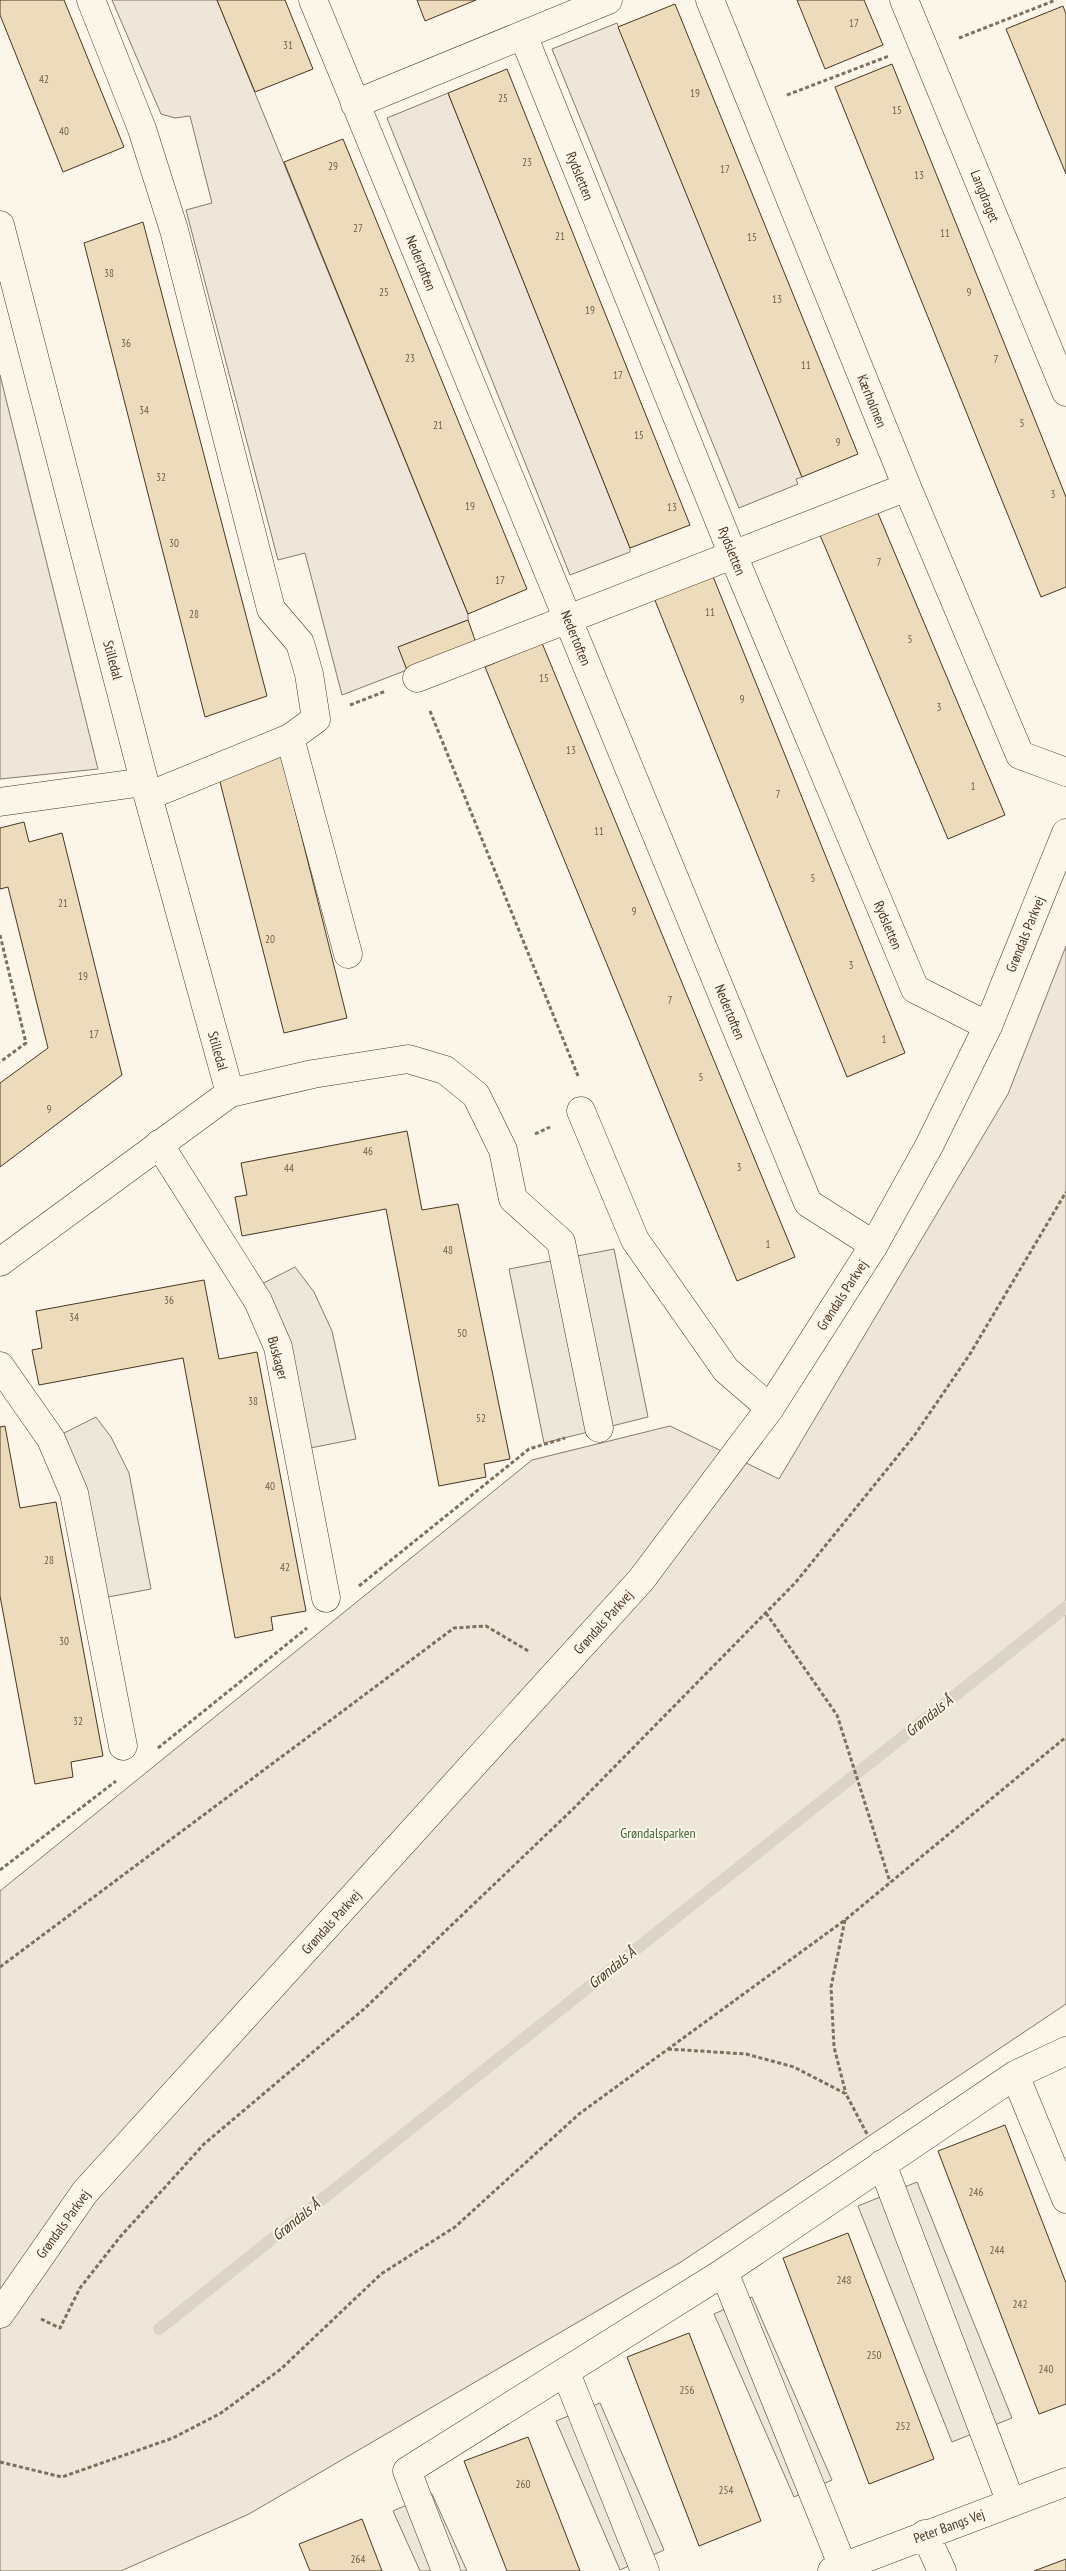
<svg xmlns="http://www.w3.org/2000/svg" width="1066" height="2571" font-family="'PT Sans Narrow',sans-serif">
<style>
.green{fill:#ede6d9;stroke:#887966}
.parking{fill:#ede7d9;stroke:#887966}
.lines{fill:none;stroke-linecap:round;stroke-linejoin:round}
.stream{stroke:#dcd4c6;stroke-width:12}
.building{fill:#ecdcbc;stroke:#4a3520}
.minor-casing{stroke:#4a3520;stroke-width:29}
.major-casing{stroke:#4a3520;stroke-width:29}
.path{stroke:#7f6f5c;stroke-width:3;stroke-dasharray:4 2.5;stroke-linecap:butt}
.minor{stroke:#fbf6e9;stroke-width:28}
.major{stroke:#fbf6e9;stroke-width:28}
.labels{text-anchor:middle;stroke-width:4;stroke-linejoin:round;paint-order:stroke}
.number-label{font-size:11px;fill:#725f47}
.street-label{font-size:14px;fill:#4a3520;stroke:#fbf6e9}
.park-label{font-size:14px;fill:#436837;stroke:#fbf6e9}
.water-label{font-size:15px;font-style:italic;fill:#4a3520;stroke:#fbf6e9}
</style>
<rect width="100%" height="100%" fill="#fbf6e9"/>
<path class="green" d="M 112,0 L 217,0 L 468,614 L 468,620 L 399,647 L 407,670 L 342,695 L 305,553 L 278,560 L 186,210 L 212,203 L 190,116 L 175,118 L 161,114 Z
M 617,23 L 802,477 L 796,479 L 798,484 L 739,508 L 552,49 Z
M 448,93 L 630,548 L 630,552 L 570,575 L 387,118 Z
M 0,375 L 98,769 L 0,779 Z
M 1066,946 L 1066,2004 L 681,2262 L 249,2514 L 121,2571 L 0,2571 L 0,1891 L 532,1460 L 670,1426 L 779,1479 L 1008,1094 Z"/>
<path class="parking" d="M 614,1249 L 648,1417 L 544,1443 L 509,1269 Z
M 295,1267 L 314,1292 L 332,1331 L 356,1439 L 295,1451 L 248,1291 Z
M 96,1417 L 111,1437 L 129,1473 L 151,1589 L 92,1600 L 46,1442 Z
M 917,2182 L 1012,2418 L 952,2442 L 858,2206 Z
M 752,2297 L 832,2480 L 794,2497 L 714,2314 Z
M 600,2403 L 664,2550 L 620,2570 L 556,2421 Z
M 432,2494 L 467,2571 L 420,2571 L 393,2511 Z"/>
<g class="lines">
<path class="stream" d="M 159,2329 L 1066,1607"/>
</g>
<path class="building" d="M 0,0 L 64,0 L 124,147 L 63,172 L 0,15 Z
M 217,0 L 285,0 L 313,69 L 255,92 Z
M 417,0 L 476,0 L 425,21 Z
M 797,0 L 864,0 L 883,45 L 825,69 Z
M 675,4 L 858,454 L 802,477 L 618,27 Z
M 1063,6 L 1066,14 L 1066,174 L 1006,29 Z
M 892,64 L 1066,497 L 1066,587 L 1041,597 L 835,87 Z
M 507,69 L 690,525 L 630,548 L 448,93 Z
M 343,139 L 527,589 L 468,614 L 284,162 Z
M 143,222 L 267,696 L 205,717 L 84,243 Z
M 877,511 L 1005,815 L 948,839 L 820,535 Z
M 712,574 L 905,1053 L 847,1077 L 654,598 Z
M 468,620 L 476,643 L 407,670 L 398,647 Z
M 542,643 L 795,1257 L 737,1281 L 485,667 Z
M 280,750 L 347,1018 L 284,1033 L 218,774 Z
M 24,822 L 29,842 L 62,833 L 122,1075 L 0,1167 L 0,1083 L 48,1048 L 8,887 L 0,889 L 0,828 Z
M 407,1131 L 422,1210 L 458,1204 L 510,1459 L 484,1464 L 486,1477 L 439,1486 L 386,1209 L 242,1236 L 235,1197 L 247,1195 L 241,1163 Z
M 204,1280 L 219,1359 L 257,1352 L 306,1611 L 271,1617 L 273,1630 L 235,1638 L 183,1358 L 39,1385 L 32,1350 L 42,1348 L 36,1311 Z
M 5,1426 L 20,1508 L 56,1502 L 103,1756 L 71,1762 L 73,1777 L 35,1784 L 0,1596 L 0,1427 Z
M 1005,2125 L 1066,2283 L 1066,2404 L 1039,2414 L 938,2151 Z
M 848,2233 L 934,2459 L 869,2484 L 783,2258 Z
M 689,2333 L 761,2521 L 699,2546 L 627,2357 Z
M 528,2437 L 580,2571 L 507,2571 L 464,2461 Z
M 362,2519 L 382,2571 L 310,2571 L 299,2544 Z
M 1066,2559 L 1066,2571 L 1034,2571 Z"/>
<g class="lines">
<defs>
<path id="minor" d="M 91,0 L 142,129 L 174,230 L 271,609 L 300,643 L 309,674 L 316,719 L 290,738 L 148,796
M 313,0 L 808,1203 L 874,1245
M 710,0 L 907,487 L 1020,755 L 1066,772
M 904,0 L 1066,392
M 523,35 L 733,555 L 915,989 L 988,1026
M 355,104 L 608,0
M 0,225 L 148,796 L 230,1093
M 417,678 L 907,487
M 290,738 L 348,954
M 0,802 L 144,782
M 581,1111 L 635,1240 L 726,1370 L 770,1408
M 159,1144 L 258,1301 L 278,1347 L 326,1598
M 0,1262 L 230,1093 L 313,1074 L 408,1059 L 445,1070 L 476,1095 L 503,1150 L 513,1199 L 561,1242 L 599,1428
M 0,1366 L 51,1439 L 74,1493 L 123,1746
M 1015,2075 L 1066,2199
M 882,2164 L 1011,2503
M 724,2272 L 843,2567
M 566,2373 L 645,2571
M 925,2534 L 942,2571
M 446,2571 L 407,2471 L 724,2272 L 1015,2075 L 1066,2051
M 832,2571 L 1066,2482"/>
<path id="major" d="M 0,2314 L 85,2192 L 641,1580 L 770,1408 L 874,1245 L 929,1146 L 988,1026 L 1066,833"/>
</defs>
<use href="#minor" class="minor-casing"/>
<use href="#major" class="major-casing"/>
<path class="path" d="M 959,38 L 1056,0
M 787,95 L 889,56
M 350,705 L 386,691
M 430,711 L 578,1076
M 0,935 L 26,1043 L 0,1062
M 535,1134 L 550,1127
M 359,1586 L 529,1449 L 565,1438
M 766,1613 L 837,1715 L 890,1882
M 158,1748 L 307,1628
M 0,1870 L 116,1781
M 845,1920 L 831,1987 L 834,2047 L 846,2094
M 0,1967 L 454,1628 L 486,1626 L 530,1652
M 668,2049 L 746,2054 L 794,2067 L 846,2094 L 867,2134
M 41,2319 L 60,2328 L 80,2288 L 120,2237 L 204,2144 L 364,2009 L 574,1808 L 796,1582 L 914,1436 L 970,1354 L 1066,1192
M 0,2462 L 62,2477 L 173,2438 L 221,2413 L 281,2369 L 381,2274 L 455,2227 L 579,2114 L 845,1920 L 1066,1737"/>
<use href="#minor" class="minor"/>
<use href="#major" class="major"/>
</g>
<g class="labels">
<g class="number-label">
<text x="854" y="27">17</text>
<text x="288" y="49">31</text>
<text x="44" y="83">42</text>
<text x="695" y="97">19</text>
<text x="503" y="102">25</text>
<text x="897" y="114">15</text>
<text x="64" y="135">40</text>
<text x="527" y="166">23</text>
<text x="333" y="170">29</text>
<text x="725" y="173">17</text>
<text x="919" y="179">13</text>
<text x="358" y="232">27</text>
<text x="945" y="237">11</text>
<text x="560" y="240">21</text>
<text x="752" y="241">15</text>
<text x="109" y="277">38</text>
<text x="384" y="296">25</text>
<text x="969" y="296">9</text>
<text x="777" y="303">13</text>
<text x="590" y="314">19</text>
<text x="126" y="347">36</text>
<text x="410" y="362">23</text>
<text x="996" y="363">7</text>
<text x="806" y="369">11</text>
<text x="618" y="379">17</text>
<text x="144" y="414">34</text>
<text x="1022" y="427">5</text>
<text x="438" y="429">21</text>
<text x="639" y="439">15</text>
<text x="838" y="446">9</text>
<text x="161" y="481">32</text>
<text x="1053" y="498">3</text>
<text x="470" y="510">19</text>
<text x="672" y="511">13</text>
<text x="174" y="547">30</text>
<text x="879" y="566">7</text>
<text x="500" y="584">17</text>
<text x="710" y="616">11</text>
<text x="194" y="618">28</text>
<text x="910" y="643">5</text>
<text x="544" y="682">15</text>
<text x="742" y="703">9</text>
<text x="939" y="711">3</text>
<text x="571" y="754">13</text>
<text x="973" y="790">1</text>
<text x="778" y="798">7</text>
<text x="599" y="835">11</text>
<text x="813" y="882">5</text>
<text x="63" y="907">21</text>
<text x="634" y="915">9</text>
<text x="270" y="943">20</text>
<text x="851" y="969">3</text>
<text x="83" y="980">19</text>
<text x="670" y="1004">7</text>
<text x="94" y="1038">17</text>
<text x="884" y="1043">1</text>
<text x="701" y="1081">5</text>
<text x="49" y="1113">9</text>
<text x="368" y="1155">46</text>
<text x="739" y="1171">3</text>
<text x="289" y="1172">44</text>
<text x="768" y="1248">1</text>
<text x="448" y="1254">48</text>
<text x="169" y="1304">36</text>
<text x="74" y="1321">34</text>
<text x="462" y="1337">50</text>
<text x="253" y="1405">38</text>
<text x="481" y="1422">52</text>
<text x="270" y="1490">40</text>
<text x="49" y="1564">28</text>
<text x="285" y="1571">42</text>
<text x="64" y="1645">30</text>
<text x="78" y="1725">32</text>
<text x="976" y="2196">246</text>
<text x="997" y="2254">244</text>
<text x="844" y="2284">248</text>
<text x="1020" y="2308">242</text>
<text x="874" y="2359">250</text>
<text x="1046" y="2373">240</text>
<text x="687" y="2394">256</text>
<text x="903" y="2430">252</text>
<text x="523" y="2488">260</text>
<text x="726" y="2494">254</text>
<text x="358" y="2563">264</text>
</g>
<g class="street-label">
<text transform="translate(580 176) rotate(68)" y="5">Rydsletten</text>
<text transform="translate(985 196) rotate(68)" y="5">Langdraget</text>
<text transform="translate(421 263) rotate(68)" y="5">Nedertoften</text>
<text transform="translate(872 401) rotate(68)" y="5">Kærholmen</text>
<text transform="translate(732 551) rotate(68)" y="5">Rydsletten</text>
<text transform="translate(576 638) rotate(68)" y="5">Nedertoften</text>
<text transform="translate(113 660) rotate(75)" y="5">Stilledal</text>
<text transform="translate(888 925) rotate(67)" y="5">Rydsletten</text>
<text transform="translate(1025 934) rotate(-68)" y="5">Grøndals Parkvej</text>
<text transform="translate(730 1012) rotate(68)" y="5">Nedertoften</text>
<text transform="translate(218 1051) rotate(74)" y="5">Stilledal</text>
<text transform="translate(842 1295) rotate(-57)" y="5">Grøndals Parkvej</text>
<text transform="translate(278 1358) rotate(75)" y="5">Buskager</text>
<text transform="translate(603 1622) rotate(-48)" y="5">Grøndals Parkvej</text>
<text transform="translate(331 1922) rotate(-48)" y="5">Grøndals Parkvej</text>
<text transform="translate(63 2224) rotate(-54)" y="5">Grøndals Parkvej</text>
<text transform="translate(949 2526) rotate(-20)" y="5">Peter Bangs Vej</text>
</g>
<g class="park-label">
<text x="658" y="1838">Grøndalsparken</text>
</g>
<g class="water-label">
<text transform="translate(929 1716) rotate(-39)" y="5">Grøndals Å</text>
<text transform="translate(612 1968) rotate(-39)" y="5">Grøndals Å</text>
<text transform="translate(296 2220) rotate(-39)" y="5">Grøndals Å</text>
</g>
</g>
</svg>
